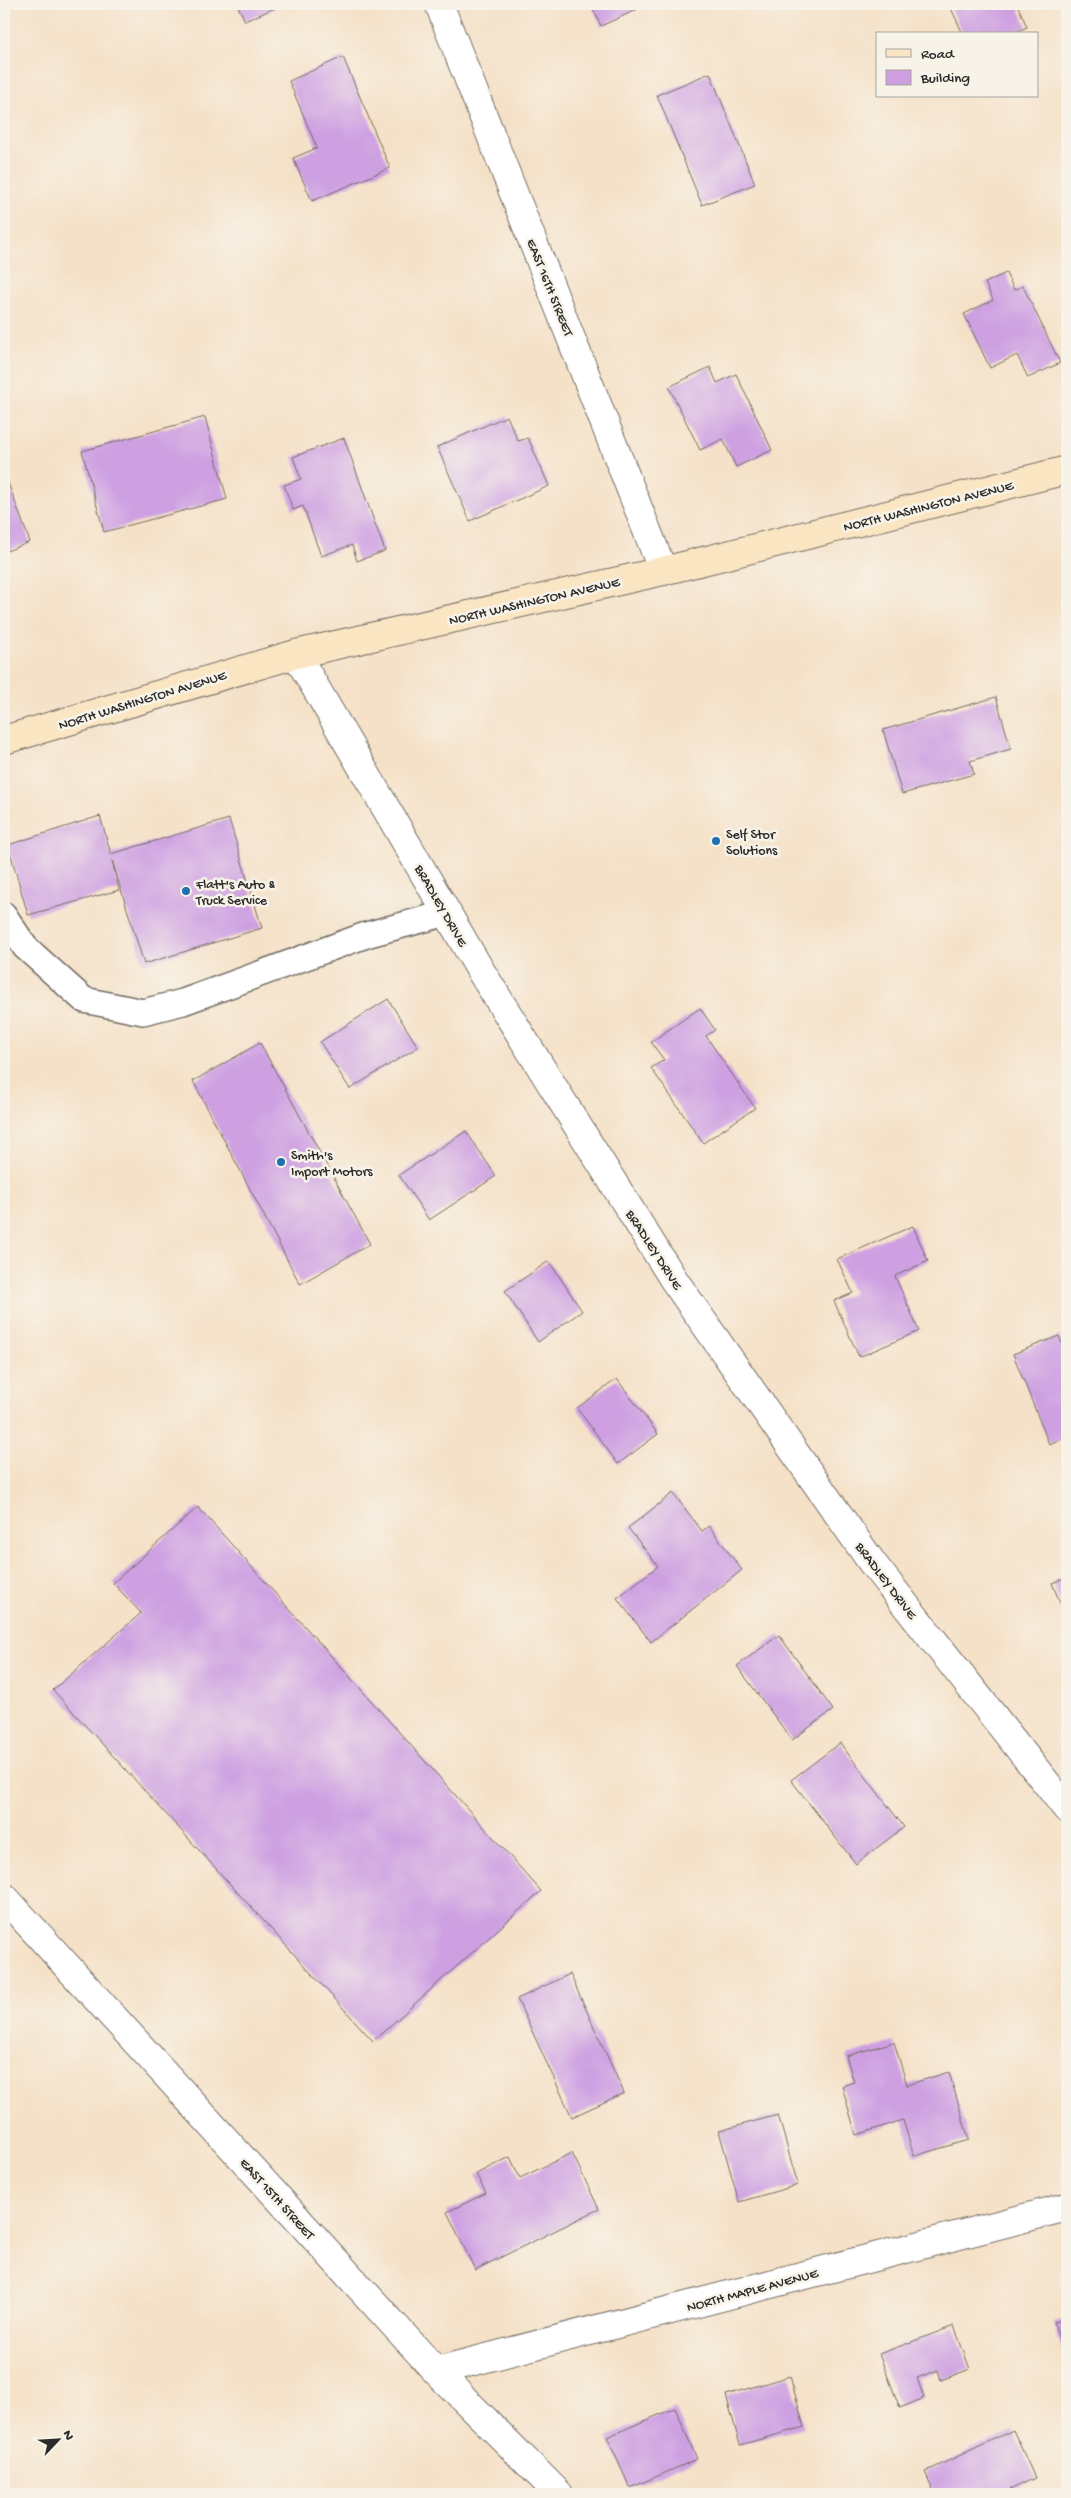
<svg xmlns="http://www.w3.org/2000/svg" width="1071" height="2498" font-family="'Gochi Hand',sans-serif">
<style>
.building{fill:#cea0e2}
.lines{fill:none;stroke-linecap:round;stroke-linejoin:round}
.service-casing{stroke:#726b62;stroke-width:28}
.minor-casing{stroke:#726b62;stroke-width:30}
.secondary-casing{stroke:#726b62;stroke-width:30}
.service{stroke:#fff;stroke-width:25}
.minor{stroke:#fff;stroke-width:28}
.secondary{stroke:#fbe6c4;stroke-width:28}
.poi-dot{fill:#1f6fb2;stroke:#f7f3e8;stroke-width:2}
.labels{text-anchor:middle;stroke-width:5;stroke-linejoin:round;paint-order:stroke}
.street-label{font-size:14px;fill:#2b2b2b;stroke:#f7f3e8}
.poi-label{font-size:14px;fill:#2b2b2b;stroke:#f7f3e8;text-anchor:start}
</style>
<rect width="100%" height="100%" fill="#f7f3e8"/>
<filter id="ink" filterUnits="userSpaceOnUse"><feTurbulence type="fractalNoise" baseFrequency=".02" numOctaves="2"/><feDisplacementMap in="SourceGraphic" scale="10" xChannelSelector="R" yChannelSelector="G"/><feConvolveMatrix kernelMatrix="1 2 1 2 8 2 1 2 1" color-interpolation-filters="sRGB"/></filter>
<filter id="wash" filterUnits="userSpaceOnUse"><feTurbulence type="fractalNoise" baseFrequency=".0096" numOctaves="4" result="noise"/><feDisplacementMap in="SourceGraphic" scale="20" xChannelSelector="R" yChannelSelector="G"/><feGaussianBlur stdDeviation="1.12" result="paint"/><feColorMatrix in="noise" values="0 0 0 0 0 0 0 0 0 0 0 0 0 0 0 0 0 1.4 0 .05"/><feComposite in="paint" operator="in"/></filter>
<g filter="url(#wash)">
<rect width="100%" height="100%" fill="#f5e1c8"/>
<g id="blocks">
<path class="building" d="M 237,4 L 284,4 L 245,21 Z
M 591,4 L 634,4 L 636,10 L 601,26 Z
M 949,4 L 1017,4 L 1027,27 L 1011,34 L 963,34 Z
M 343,57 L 390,168 L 312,201 L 293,158 L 317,148 L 289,81 Z
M 710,73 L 755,184 L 702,205 L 657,95 Z
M 1006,273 L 1014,290 L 1023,286 L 1060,363 L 1028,378 L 1017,355 L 990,368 L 964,314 L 993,300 L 985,283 Z
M 710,367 L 717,383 L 736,374 L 772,450 L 736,467 L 723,439 L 700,450 L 669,387 Z
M 507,416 L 518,441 L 528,438 L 549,486 L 470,521 L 437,447 Z
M 205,417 L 227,499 L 104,532 L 82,451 Z
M 344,438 L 385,551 L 357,561 L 352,545 L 321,556 L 303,506 L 293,510 L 284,485 L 301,479 L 293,457 Z
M 4,472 L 30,542 L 4,552 Z
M 996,697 L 1011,749 L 970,761 L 974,774 L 902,794 L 883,730 Z
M 100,816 L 111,854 L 229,819 L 262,928 L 144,964 L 112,860 L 119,890 L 28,915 L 8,845 Z
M 388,999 L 418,1047 L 350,1089 L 320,1042 Z
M 700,1008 L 715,1030 L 706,1036 L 755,1108 L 703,1143 L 651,1068 L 664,1060 L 651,1042 Z
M 260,1043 L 370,1244 L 300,1284 L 193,1081 Z
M 466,1131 L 496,1176 L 429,1220 L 399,1175 Z
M 913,1226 L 928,1261 L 895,1276 L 919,1331 L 859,1357 L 834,1301 L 853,1293 L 837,1259 Z
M 549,1261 L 582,1311 L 538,1342 L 505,1291 Z
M 1059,1336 L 1067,1356 L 1067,1437 L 1049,1444 L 1013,1354 Z
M 617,1379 L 658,1434 L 618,1464 L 577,1408 Z
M 673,1493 L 702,1531 L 709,1526 L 742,1570 L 651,1642 L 617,1598 L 658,1566 L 628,1528 Z
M 198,1507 L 541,1891 L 373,2041 L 53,1690 L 141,1613 L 113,1583 Z
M 1067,1577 L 1067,1619 L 1052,1583 Z
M 779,1635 L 833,1710 L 792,1740 L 737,1666 Z
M 840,1743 L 904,1827 L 856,1864 L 791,1780 Z
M 570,1974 L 624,2093 L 572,2117 L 517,1999 Z
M 894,2042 L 907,2085 L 949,2072 L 969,2140 L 914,2156 L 903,2120 L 856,2135 L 842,2086 L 854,2082 L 846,2056 Z
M 778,2115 L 798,2185 L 739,2202 L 719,2131 Z
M 572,2153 L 599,2209 L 475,2270 L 447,2212 L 486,2193 L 476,2174 L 510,2157 L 520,2178 Z
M 1067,2319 L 1067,2369 L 1054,2322 Z
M 954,2326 L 970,2369 L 941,2380 L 938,2370 L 917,2378 L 924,2398 L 900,2408 L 879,2354 Z
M 790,2376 L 804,2427 L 740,2445 L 726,2395 Z
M 675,2408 L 697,2459 L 630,2488 L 607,2437 Z
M 1013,2430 L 1035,2478 L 1001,2494 L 935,2494 L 925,2472 Z"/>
</g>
</g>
<g filter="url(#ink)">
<use href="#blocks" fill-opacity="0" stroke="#726b62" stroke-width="1"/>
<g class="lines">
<defs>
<path id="service" d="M 4,915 L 25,947 L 84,1000 L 143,1012 L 183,1002 L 366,935 L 447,913"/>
<path id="minor" d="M 439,4 L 663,571
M 296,654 L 482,973 L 674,1280 L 873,1564 L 1067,1809
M 4,1897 L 436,2371 L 559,2494
M 436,2371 L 1067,2207"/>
<path id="secondary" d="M 4,740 L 296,654 L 663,571 L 1067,470"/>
</defs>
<use href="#service" class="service-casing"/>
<use href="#minor" class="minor-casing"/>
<use href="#secondary" class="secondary-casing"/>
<use href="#service" class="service"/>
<use href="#minor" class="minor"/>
<use href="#secondary" class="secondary"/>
</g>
</g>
<g class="poi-dot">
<circle cx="716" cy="841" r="5"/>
<circle cx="186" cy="891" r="5"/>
<circle cx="281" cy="1162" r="5"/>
</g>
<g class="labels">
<g class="street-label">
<text transform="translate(551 287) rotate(68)" y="5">EAST 16TH STREET</text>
<text transform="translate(928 505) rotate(-14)" y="5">NORTH WASHINGTON AVENUE</text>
<text transform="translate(534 600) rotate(-13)" y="5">NORTH WASHINGTON AVENUE</text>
<text transform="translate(142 699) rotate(-17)" y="5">NORTH WASHINGTON AVENUE</text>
<text transform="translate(442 905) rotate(60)" y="5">BRADLEY DRIVE</text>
<text transform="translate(655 1249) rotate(57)" y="5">BRADLEY DRIVE</text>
<text transform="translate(887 1580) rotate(53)" y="5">BRADLEY DRIVE</text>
<text transform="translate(278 2198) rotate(48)" y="5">EAST 15TH STREET</text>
<text transform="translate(752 2289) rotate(-15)" y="5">NORTH MAPLE AVENUE</text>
</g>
<g class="poi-label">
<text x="726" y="838">Self Stor<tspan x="726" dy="16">Solutions</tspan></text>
<text x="196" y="888">Flatt's Auto &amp;<tspan x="196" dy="16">Truck Service</tspan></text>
<text x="291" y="1159">Smith's<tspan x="291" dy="16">Import Motors</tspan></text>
</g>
</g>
<rect width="1071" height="2498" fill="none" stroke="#f7f3e8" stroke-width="20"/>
<rect x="876" y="32" width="162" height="65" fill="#f7f3e8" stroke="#a5a39c"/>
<rect x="886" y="49" width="25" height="8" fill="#fbe6c4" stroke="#a5a39c"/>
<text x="921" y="58" font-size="15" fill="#2b2b2b">Road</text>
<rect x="886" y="70" width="25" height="15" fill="#cea0e2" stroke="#a5a39c"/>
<text x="921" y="82" font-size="15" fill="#2b2b2b">Building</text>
<g transform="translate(58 2440) rotate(65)" stroke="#f7f3e8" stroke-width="4" paint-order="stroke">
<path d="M0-4L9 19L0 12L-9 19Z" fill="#2b2b2b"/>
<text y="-8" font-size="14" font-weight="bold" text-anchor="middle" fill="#2b2b2b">N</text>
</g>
</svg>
